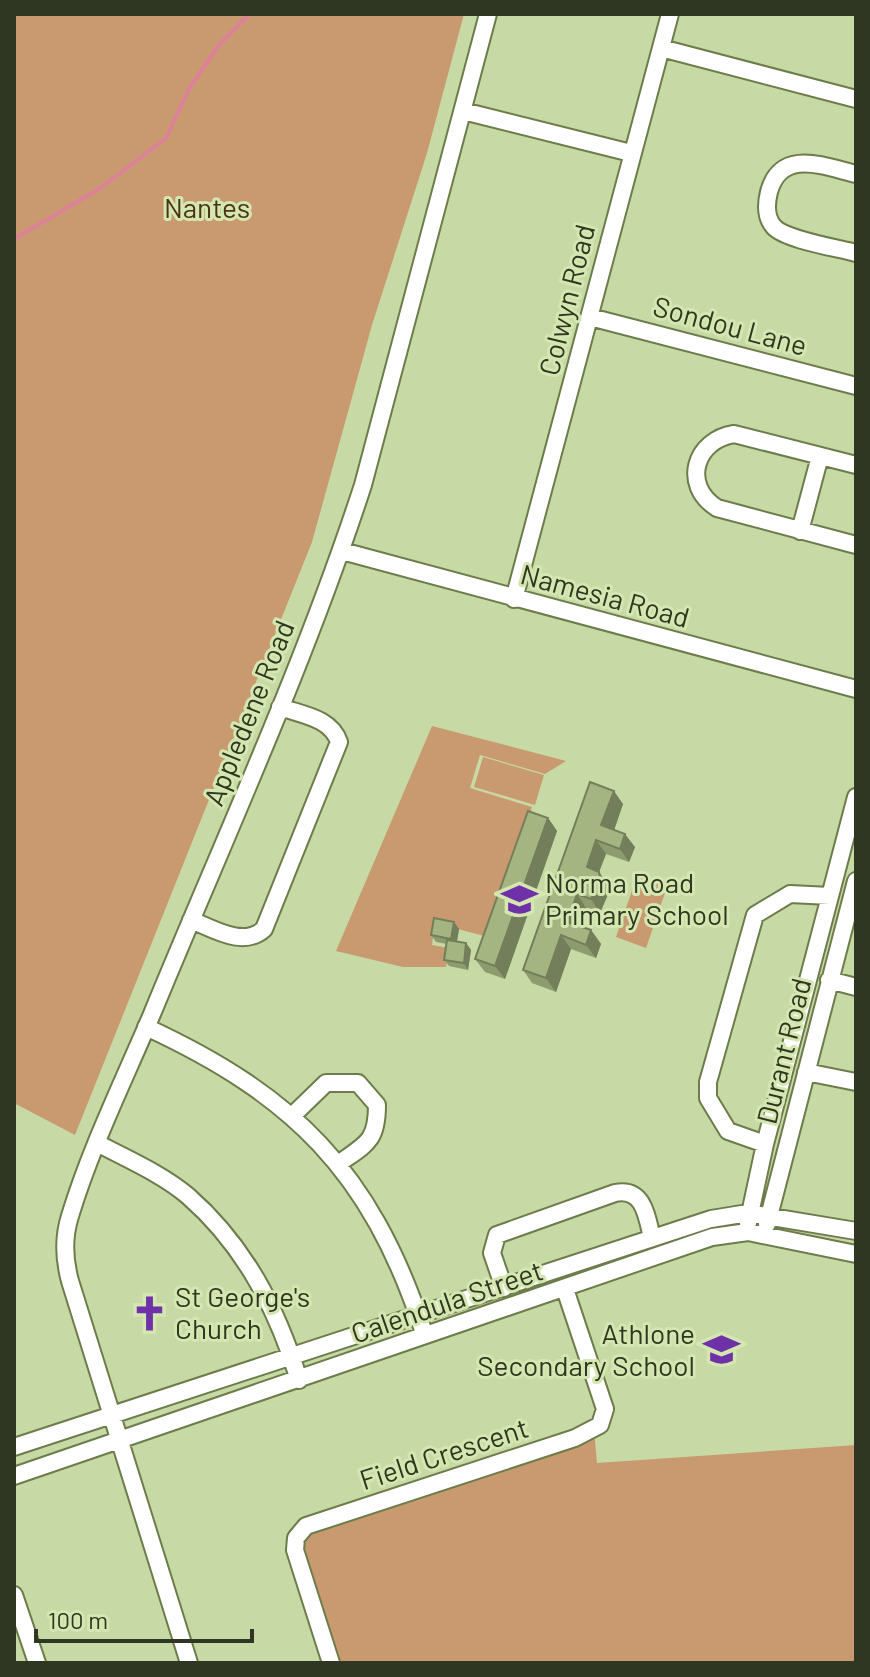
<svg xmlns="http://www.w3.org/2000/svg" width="870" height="1677" font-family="Barlow,sans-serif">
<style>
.green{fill:#c99a6f}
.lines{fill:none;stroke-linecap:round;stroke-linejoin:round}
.stream{stroke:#dd8199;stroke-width:4}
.minor-casing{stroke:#6c7c4b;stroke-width:20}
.minor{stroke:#fff;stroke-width:16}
.wall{fill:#8d9c6f}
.shaded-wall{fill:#737f5a}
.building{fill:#a4b581;stroke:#737f5a;stroke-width:2}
.labels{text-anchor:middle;stroke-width:6;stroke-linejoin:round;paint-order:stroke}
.park-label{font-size:28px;fill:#4d3114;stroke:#d4e7b0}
.street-label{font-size:28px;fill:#2f3621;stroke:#d4e7b0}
.poi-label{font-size:28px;fill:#2f3621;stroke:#d4e7b0;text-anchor:start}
</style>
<rect width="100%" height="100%" fill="#c7d9a4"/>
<path class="green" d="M 14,14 L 464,14 L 427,153 L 372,325 L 312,542 L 75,1135 L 14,1103 Z
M 432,726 L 566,761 L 545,774 L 480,755 L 470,788 L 532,807 L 488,937 L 435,923 L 432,945 L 449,948 L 446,967 L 403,967 L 336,951 Z
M 483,757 L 544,775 L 535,805 L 474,787 Z
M 637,876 L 667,887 L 646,948 L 616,937 Z
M 594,1430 L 597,1463 L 856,1445 L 856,1663 L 331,1663 L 302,1575 L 300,1532 Z"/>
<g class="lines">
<path class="stream" d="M 14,239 L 99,189 L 166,138 L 190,87 L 219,45 L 249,14"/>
<defs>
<path id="minor" d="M 661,48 L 856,99
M 463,111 L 631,153
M 856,174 C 823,166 781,148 769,192 C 766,204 765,217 774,227 C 786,240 838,248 856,253
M 590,317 L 856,386
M 856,465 L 734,434 C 695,440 681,485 717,508 L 856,545
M 800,531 L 820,456
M 342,551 L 856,689
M 514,599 L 670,14
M 191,920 C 214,929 243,948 264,929 L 339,742 C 331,718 303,715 280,707
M 829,980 L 856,987
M 146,1027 C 293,1095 370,1171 422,1327
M 806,1072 L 856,1082
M 292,1116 L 326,1083 L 358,1083 L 377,1105 C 377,1142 366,1144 338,1164
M 97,1143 C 127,1159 162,1174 188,1196 C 245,1246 277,1309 299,1380
M 765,1144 L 728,1131 L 708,1098 L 708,1082 L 755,915 L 790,894 L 830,896
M 748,1223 L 765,1144 L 856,797
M 767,1224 L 856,881
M 504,1288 L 492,1253 L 497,1235 L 615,1193 C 644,1187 647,1217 652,1238
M 14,1447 L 711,1219 L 748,1213 L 856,1231
M 14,1476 L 712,1237 L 748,1232 L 856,1254
M 14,1595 L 37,1663
M 189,1663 L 70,1281 C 64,1259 63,1238 70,1216 C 91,1147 124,1080 152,1014 C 224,839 304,666 363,485 L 488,14
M 331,1663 L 295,1550 L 296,1538 L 306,1526 L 575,1438 L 600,1425 L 605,1409 L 565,1289"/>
</defs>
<use href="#minor" class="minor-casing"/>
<use href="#minor" class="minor"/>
</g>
<path class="wall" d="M 590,782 L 623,804 L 614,830 L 635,847 L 629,862 L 606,854 L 599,872 L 608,885 L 609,892 L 600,913 L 586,908 L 580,926 L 591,930 L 601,944 L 596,958 L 571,949 L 556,992 L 532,983 L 523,970 Z
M 548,818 L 557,831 L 505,979 L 485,972 L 475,959 Z
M 454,922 L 459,929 L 457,942 L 466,943 L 471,950 L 468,970 L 449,966 L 444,960 L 447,944 L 436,942 L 431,935 Z"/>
<path class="shaded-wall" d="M 614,791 L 623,804 L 611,839 L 601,825 Z
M 548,818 L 557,831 L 505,979 L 495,966 Z
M 625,834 L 635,847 L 629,862 L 620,849 Z
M 596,840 L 606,854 L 599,872 L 608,885 L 609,892 L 600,913 L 591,899 L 587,867 Z
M 577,894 L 586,908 L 576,935 L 567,922 Z
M 454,922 L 459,929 L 456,946 L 451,939 Z
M 591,930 L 601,944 L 596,958 L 586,945 Z
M 561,935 L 571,949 L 556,992 L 546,978 Z
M 466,943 L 471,950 L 468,970 L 464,963 Z"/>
<path class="building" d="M 590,782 L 614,791 L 601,825 L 625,834 L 620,849 L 596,840 L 587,867 L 599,872 L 600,878 L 591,899 L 577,894 L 567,922 L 591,930 L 586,945 L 561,935 L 546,978 L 523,970 Z
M 528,811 L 548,818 L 495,966 L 475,959 Z
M 434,918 L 454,922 L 451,939 L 431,935 Z
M 447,940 L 466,943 L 464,963 L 444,960 Z"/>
<defs>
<symbol id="school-bare" viewBox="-9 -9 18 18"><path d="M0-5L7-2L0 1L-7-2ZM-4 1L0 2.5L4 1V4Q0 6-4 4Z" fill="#6e31a7" stroke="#d4e7b0" stroke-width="2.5" paint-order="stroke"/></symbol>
<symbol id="church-bare" viewBox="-9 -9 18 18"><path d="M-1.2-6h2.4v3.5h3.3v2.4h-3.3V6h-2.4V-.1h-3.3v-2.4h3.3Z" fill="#6e31a7" stroke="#d4e7b0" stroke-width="2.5" paint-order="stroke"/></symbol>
</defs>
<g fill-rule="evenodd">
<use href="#school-bare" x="494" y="874" width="51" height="51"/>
<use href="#church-bare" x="124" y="1288" width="51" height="51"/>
<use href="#school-bare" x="696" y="1324" width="51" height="51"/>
</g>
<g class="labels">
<g class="park-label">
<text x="207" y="218">Nantes</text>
</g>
<g class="street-label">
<text transform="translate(567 300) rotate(-76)" y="10">Colwyn Road</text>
<text transform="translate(730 326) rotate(15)" y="10">Sondou Lane</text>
<text transform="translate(605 596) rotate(15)" y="10">Namesia Road</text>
<text transform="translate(249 713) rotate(-68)" y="10">Appledene Road</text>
<text transform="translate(784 1051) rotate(-76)" y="10">Durant Road</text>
<text transform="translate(447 1302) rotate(-19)" y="10">Calendula Street</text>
<text transform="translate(444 1454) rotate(-18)" y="10">Field Crescent</text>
</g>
<g class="poi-label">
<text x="545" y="893">Norma Road<tspan x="545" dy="32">Primary School</tspan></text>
<text x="175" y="1307">St George's<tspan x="175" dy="32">Church</tspan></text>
<text x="695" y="1344" text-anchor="end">Athlone<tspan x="695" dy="32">Secondary School</tspan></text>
</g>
</g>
<rect width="870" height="1677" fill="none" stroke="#2f3621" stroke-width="32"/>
<path d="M36 1629v12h216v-12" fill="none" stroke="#2f3621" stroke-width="4"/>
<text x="48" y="1629" font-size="24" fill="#2f3621" stroke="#d4e7b0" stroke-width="6" paint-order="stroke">100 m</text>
</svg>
